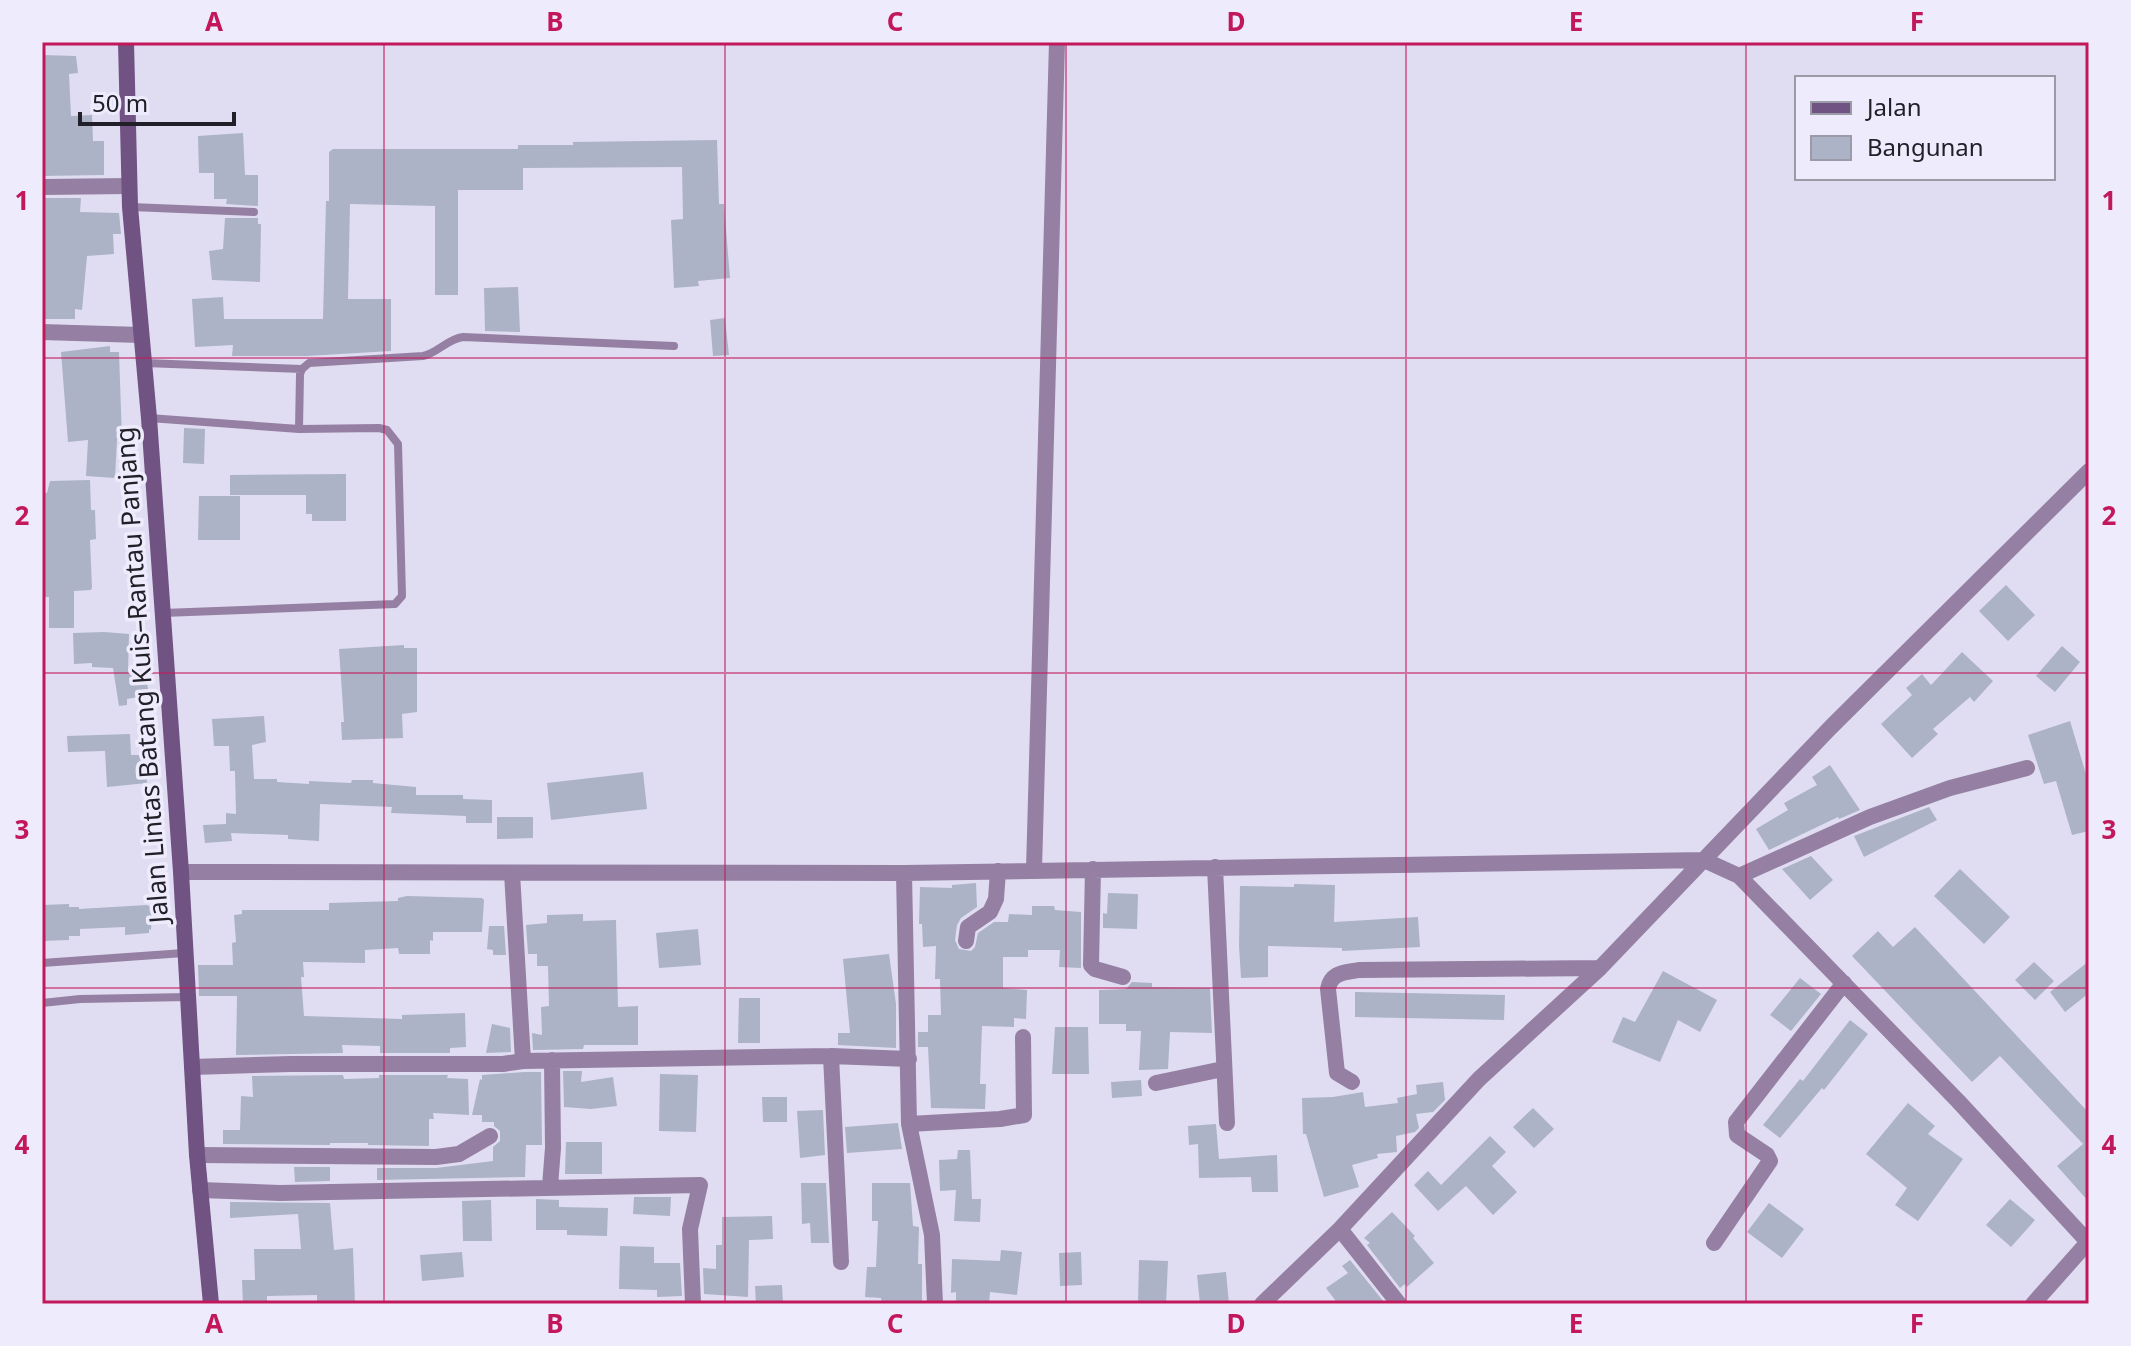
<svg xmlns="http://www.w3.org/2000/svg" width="2131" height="1346" font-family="'Noto Sans',sans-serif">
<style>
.building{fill:#acb3c6}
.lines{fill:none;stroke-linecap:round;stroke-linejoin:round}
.lane{stroke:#9580a3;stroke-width:8}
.street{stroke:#9580a3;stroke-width:16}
.secondary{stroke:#705283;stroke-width:16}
.grid{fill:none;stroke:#c2185b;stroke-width:2;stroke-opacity:0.55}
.labels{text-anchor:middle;stroke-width:7;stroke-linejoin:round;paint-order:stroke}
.street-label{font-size:26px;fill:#212028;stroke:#edebfc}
.neatline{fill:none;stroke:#c2185b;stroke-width:3}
.grid-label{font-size:26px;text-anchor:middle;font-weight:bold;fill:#c2185b}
</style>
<rect width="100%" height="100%" fill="#e0ddf2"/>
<path class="building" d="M 42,55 L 76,56 L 78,73 L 69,74 L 71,116 L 92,115 L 93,141 L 104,141 L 104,175 L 42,176 Z
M 243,133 L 245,175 L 258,175 L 258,206 L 226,204 L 227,199 L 214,199 L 214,173 L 199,173 L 198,136 Z
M 717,140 L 719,204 L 724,204 L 730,278 L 698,281 L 699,286 L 674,288 L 671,220 L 683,219 L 682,167 L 523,168 L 523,190 L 458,190 L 458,295 L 435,295 L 435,206 L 350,204 L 348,299 L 391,299 L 391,351 L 307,356 L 232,356 L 233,345 L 195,347 L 192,299 L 223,297 L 224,319 L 323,319 L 326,201 L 329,201 L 329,152 L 333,149 L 518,149 L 518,145 L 573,145 L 573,142 Z
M 42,198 L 81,198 L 80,212 L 119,213 L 121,234 L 113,234 L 114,254 L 87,256 L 82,310 L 75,309 L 75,319 L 42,319 Z
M 225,218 L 258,218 L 258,224 L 261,224 L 260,282 L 212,280 L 209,251 L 223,249 Z
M 518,287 L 520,332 L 485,331 L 484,288 Z
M 725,318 L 729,355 L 713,356 L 710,320 Z
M 110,346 L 110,352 L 119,352 L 122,440 L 117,440 L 115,478 L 86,476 L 88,440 L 68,442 L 61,352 Z
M 184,428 L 205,429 L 204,464 L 183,463 Z
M 346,474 L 346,521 L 312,521 L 312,514 L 306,514 L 306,495 L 230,495 L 230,475 Z
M 90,480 L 91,510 L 95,510 L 96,539 L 90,540 L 92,588 L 91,590 L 74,591 L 74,628 L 49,628 L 49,597 L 42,597 L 42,493 L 47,493 L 50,481 Z
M 199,496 L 240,496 L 240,540 L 198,540 Z
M 2006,585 L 2035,615 L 2008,641 L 1979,611 Z
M 104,632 L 129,634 L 128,673 L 145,670 L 149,695 L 127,699 L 127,705 L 119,706 L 113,668 L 92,667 L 92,663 L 74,664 L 73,633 Z
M 404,645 L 404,648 L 417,648 L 417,712 L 402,714 L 403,738 L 342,740 L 341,722 L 344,722 L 339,649 Z
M 2062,646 L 2080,662 L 2055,692 L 2036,676 Z
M 1962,652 L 1993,681 L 1974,702 L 1970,697 L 1933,729 L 1938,734 L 1912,758 L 1881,724 L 1912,695 L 1906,688 L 1922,674 L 1931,685 Z
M 264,716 L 266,742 L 252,745 L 254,779 L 277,779 L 277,782 L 309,784 L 309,781 L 351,783 L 352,780 L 373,780 L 373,783 L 416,787 L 416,795 L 463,795 L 463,799 L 492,800 L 492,823 L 466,823 L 466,816 L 391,813 L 392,807 L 320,804 L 319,841 L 288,839 L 288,835 L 231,833 L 232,841 L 205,843 L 203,825 L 226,824 L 226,813 L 236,814 L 235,771 L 230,771 L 229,746 L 214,746 L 212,719 Z
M 2070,721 L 2089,784 L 2089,831 L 2072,835 L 2056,781 L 2044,784 L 2028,735 Z
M 130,734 L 131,755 L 145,755 L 147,783 L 107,787 L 105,751 L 68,752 L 67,736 Z
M 1830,765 L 1860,810 L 1839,819 L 1838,817 L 1769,850 L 1756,829 L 1788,810 L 1784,803 L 1817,785 L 1812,777 Z
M 643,772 L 647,809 L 551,820 L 547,783 Z
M 1929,807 L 1937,820 L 1864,857 L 1854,836 Z
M 497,817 L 533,817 L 533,838 L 497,839 Z
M 1811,856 L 1833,880 L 1810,900 L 1782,869 Z
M 1960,869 L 2010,917 L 1984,944 L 1934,896 Z
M 976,883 L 977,907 L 961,918 L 957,925 L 955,940 L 959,949 L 971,951 L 975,947 L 978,933 L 994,922 L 1008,922 L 1009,914 L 1032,915 L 1032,906 L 1054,906 L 1055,910 L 1081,912 L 1081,968 L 1059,967 L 1060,950 L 1028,950 L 1028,957 L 1003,957 L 1003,988 L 1027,990 L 1026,1019 L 1014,1018 L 1014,1027 L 982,1026 L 980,1084 L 986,1084 L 985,1109 L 931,1108 L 928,1047 L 918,1047 L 918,1032 L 928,1032 L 928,1015 L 941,1015 L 940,979 L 935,979 L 936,946 L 923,947 L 922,924 L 919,924 L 920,887 L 952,888 L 952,885 Z
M 1294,884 L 1335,885 L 1334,922 L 1418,917 L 1420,947 L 1342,951 L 1342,948 L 1268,946 L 1268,977 L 1241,978 L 1239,946 L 1240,886 L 1294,887 Z
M 1108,893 L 1138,894 L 1137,929 L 1103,928 L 1103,913 L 1107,914 Z
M 407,896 L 482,898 L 484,900 L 482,932 L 433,932 L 433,941 L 430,940 L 430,954 L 399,954 L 398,948 L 365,950 L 365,963 L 303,962 L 304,977 L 301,977 L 304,1016 L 402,1019 L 402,1015 L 465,1013 L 466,1047 L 450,1048 L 450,1053 L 380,1053 L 380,1046 L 342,1045 L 343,1053 L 236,1055 L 237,996 L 199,996 L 198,965 L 233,965 L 232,943 L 236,942 L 234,915 L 242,914 L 242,910 L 329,910 L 329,903 L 398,901 L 398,898 Z
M 69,904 L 69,907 L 79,907 L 79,909 L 147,905 L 152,908 L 151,930 L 149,929 L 149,933 L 125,935 L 125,927 L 80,929 L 80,936 L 69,936 L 69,940 L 42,941 L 42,905 Z
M 583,914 L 583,921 L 616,920 L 618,1007 L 638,1006 L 638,1045 L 584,1045 L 583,1049 L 533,1050 L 532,1033 L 542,1035 L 541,1007 L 549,1006 L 548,966 L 537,966 L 537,954 L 528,954 L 526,925 L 547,923 L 547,915 Z
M 489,926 L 504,926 L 506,955 L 493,955 L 493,950 L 487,949 Z
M 1915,927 L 2089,1113 L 2089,1202 L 2057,1166 L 2083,1144 L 2000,1056 L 1972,1082 L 1852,956 L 1878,931 L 1893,947 Z
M 698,929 L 701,965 L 659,968 L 656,933 Z
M 889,954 L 896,1004 L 896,1048 L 838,1045 L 838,1033 L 850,1033 L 843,959 Z
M 2089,961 L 2089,993 L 2065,1012 L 2050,992 Z
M 2034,962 L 2054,981 L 2035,1000 L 2015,980 Z
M 1663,971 L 1717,1000 L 1700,1032 L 1678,1020 L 1660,1062 L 1612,1042 L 1623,1017 L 1635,1022 Z
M 1800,978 L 1821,994 L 1791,1031 L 1770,1015 Z
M 1132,982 L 1152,983 L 1152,987 L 1210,988 L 1212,1033 L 1170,1032 L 1168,1069 L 1139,1070 L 1141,1031 L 1126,1031 L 1126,1024 L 1099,1024 L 1099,990 L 1126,989 Z
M 1355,992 L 1505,995 L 1504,1020 L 1355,1017 Z
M 739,998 L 760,998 L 760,1043 L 738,1043 Z
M 1850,1020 L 1868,1034 L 1824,1090 L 1822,1088 L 1780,1138 L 1763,1125 L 1800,1079 L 1803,1081 Z
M 492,1024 L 510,1028 L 511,1052 L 486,1053 Z
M 1055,1027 L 1088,1027 L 1089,1074 L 1052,1074 Z
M 563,1071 L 582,1071 L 581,1082 L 613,1077 L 617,1106 L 591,1109 L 564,1107 Z
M 524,1072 L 541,1072 L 542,1145 L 526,1145 L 525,1177 L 377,1180 L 377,1168 L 436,1168 L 493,1161 L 493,1147 L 500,1141 L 500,1131 L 494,1126 L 494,1122 L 482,1122 L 482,1115 L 472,1115 L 480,1079 L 482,1080 L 482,1075 Z
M 660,1074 L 698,1075 L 696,1132 L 659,1131 Z
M 343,1075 L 344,1079 L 379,1078 L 379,1075 L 448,1075 L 447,1078 L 468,1079 L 469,1115 L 433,1113 L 434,1119 L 429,1119 L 429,1146 L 368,1145 L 368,1143 L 330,1143 L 330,1145 L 223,1144 L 223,1130 L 240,1130 L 241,1096 L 253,1097 L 252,1076 Z
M 1141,1080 L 1142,1096 L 1112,1098 L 1111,1082 Z
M 1443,1082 L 1445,1100 L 1433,1112 L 1416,1114 L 1419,1128 L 1415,1132 L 1396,1136 L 1397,1152 L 1377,1154 L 1378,1158 L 1352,1165 L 1359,1187 L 1324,1197 L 1306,1134 L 1303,1134 L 1302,1098 L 1333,1097 L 1363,1092 L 1365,1107 L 1398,1103 L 1397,1098 L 1417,1094 L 1416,1085 Z
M 762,1097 L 787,1097 L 787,1122 L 763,1122 Z
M 1908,1103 L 1935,1126 L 1928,1134 L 1963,1159 L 1918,1221 L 1895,1205 L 1907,1188 L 1866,1154 Z
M 1533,1108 L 1554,1129 L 1534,1148 L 1513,1127 Z
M 823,1110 L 825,1155 L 800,1158 L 797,1111 Z
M 898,1123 L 902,1149 L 847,1153 L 845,1127 Z
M 1216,1124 L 1219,1159 L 1277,1155 L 1278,1192 L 1252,1192 L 1251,1177 L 1199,1178 L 1198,1144 L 1189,1145 L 1188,1126 Z
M 1490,1136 L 1506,1152 L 1492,1166 L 1517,1192 L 1493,1215 L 1466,1186 L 1438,1211 L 1414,1185 L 1428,1171 L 1441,1185 Z
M 566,1142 L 602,1142 L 602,1174 L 565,1174 Z
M 958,1150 L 970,1150 L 972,1199 L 981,1199 L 980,1222 L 954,1221 L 956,1190 L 940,1191 L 939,1160 L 957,1159 Z
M 294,1167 L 330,1167 L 330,1181 L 295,1182 Z
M 801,1183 L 826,1183 L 829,1243 L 811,1243 L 810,1223 L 802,1224 Z
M 872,1183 L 910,1183 L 913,1226 L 919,1227 L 918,1264 L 922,1264 L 922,1304 L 882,1304 L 881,1298 L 865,1297 L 867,1267 L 876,1267 L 878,1221 L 872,1221 Z
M 634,1197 L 671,1197 L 670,1216 L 633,1214 Z
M 536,1199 L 559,1200 L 559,1207 L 608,1208 L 607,1236 L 567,1235 L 567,1230 L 536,1230 Z
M 2010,1199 L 2035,1220 L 2011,1247 L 1986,1225 Z
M 491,1200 L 492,1241 L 463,1241 L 462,1201 Z
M 230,1202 L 330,1203 L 334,1250 L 353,1248 L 355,1304 L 317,1304 L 317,1295 L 267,1296 L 267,1304 L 243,1304 L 242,1280 L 255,1280 L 254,1249 L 301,1249 L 298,1214 L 230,1218 Z
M 1769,1203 L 1804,1229 L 1782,1258 L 1747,1232 Z
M 1392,1212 L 1415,1236 L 1413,1238 L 1434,1263 L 1407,1287 L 1405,1284 L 1400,1288 L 1367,1245 L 1370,1243 L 1364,1238 Z
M 772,1216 L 773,1239 L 749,1240 L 748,1297 L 704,1294 L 703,1268 L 716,1269 L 716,1245 L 722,1245 L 722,1217 Z
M 620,1246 L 654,1247 L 654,1263 L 680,1263 L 682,1296 L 657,1297 L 657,1290 L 619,1289 Z
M 1001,1250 L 1022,1252 L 1017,1295 L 990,1292 L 989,1304 L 956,1304 L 956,1292 L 951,1293 L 952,1259 L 1000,1261 Z
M 462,1252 L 464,1277 L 422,1281 L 420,1255 Z
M 1081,1252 L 1082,1285 L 1060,1286 L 1059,1253 Z
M 1139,1260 L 1168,1261 L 1166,1304 L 1138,1304 Z
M 1350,1260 L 1384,1302 L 1381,1304 L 1338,1304 L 1326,1288 L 1348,1273 L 1342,1266 Z
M 1226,1272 L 1229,1304 L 1200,1304 L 1197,1275 Z
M 782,1285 L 783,1304 L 756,1304 L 755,1286 Z"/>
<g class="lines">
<path class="lane" d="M 131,207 L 254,212
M 145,363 L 302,369
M 149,418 L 299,429 L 379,428 L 387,430 L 398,444 L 402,596 L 395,604 L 163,613
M 299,429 L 300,374 L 302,369 L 309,363 L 423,356 C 438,353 447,339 463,337 L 674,346
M 42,963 L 184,953
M 42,1003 L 80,999 L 188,997"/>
<path class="street" d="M 42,187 L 129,186
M 42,332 L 141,335
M 1215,867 L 1227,1123
M 1093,869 L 1091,965 L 1095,969 L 1123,977
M 1034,870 L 1057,42
M 181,872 L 904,873 L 1704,860 L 1739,876 L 1958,1101 L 2089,1243
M 512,873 L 523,1061 L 831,1056 L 909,1059
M 904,873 L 909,1124 L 932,1235 L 935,1304
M 1739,876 L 1870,817 L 1950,788 L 2027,768
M 966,941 L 968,927 L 990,912 L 996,899 L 998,871
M 831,1056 L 841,1262
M 192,1067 L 291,1064 L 503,1064 L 523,1061
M 1352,1082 L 1337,1073 L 1328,989 C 1331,972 1344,973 1359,970 L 1600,968
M 1156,1083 L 1223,1069
M 909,1124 L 1000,1119 L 1024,1115 L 1023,1037
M 197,1155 L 436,1157 L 459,1154 L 490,1136
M 550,1186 L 553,1148 L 552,1060
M 200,1190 L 280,1193 L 700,1185 L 690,1229 L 693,1304
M 1340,1229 L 1399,1304
M 1714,1243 L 1770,1161 L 1767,1155 L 1737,1135 L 1736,1122 L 1844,983
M 1262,1304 L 1340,1229 L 1479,1079 L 1600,968 L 1831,727 L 2089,471
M 2033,1304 L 2088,1242"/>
<path class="secondary" d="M 126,42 L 130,207 L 149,418 L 181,872 L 197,1155 L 211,1304"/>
</g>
<path class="grid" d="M 384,42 L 384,1304M 725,42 L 725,1304M 1066,42 L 1066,1304M 1406,42 L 1406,1304M 1746,42 L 1746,1304M 42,358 L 2089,358M 42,673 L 2089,673M 42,988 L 2089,988"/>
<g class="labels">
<g class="street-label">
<text transform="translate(142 675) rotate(-94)" y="9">Jalan Lintas Batang Kuis–Rantau Panjang</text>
</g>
</g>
<rect width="2131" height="1346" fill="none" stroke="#edebfc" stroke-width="88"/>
<rect x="1795" y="76" width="260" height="104" fill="#edebfc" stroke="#9b9aa7" stroke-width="2"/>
<rect x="1811" y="102" width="40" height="12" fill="#705283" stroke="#9b9aa7" stroke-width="2"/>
<text x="1867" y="116" font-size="24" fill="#212028">Jalan</text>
<rect x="1811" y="136" width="40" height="24" fill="#acb3c6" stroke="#9b9aa7" stroke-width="2"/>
<text x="1867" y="156" font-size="24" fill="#212028">Bangunan</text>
<path d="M80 112v12h154v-12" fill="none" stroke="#212028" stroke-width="4"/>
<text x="92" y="112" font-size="24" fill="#212028" stroke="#edebfc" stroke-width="6" paint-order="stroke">50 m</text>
<rect x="44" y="44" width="2043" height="1258" class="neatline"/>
<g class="grid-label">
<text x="214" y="31">A</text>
<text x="555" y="31">B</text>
<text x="895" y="31">C</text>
<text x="1236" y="31">D</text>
<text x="1576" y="31">E</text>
<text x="1917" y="31">F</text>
<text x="22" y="210">1</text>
<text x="2109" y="210">1</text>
<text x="22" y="525">2</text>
<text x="2109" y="525">2</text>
<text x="22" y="839">3</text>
<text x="2109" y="839">3</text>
<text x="22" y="1154">4</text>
<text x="2109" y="1154">4</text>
<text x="214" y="1333">A</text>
<text x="555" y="1333">B</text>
<text x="895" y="1333">C</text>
<text x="1236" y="1333">D</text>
<text x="1576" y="1333">E</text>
<text x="1917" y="1333">F</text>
</g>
</svg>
